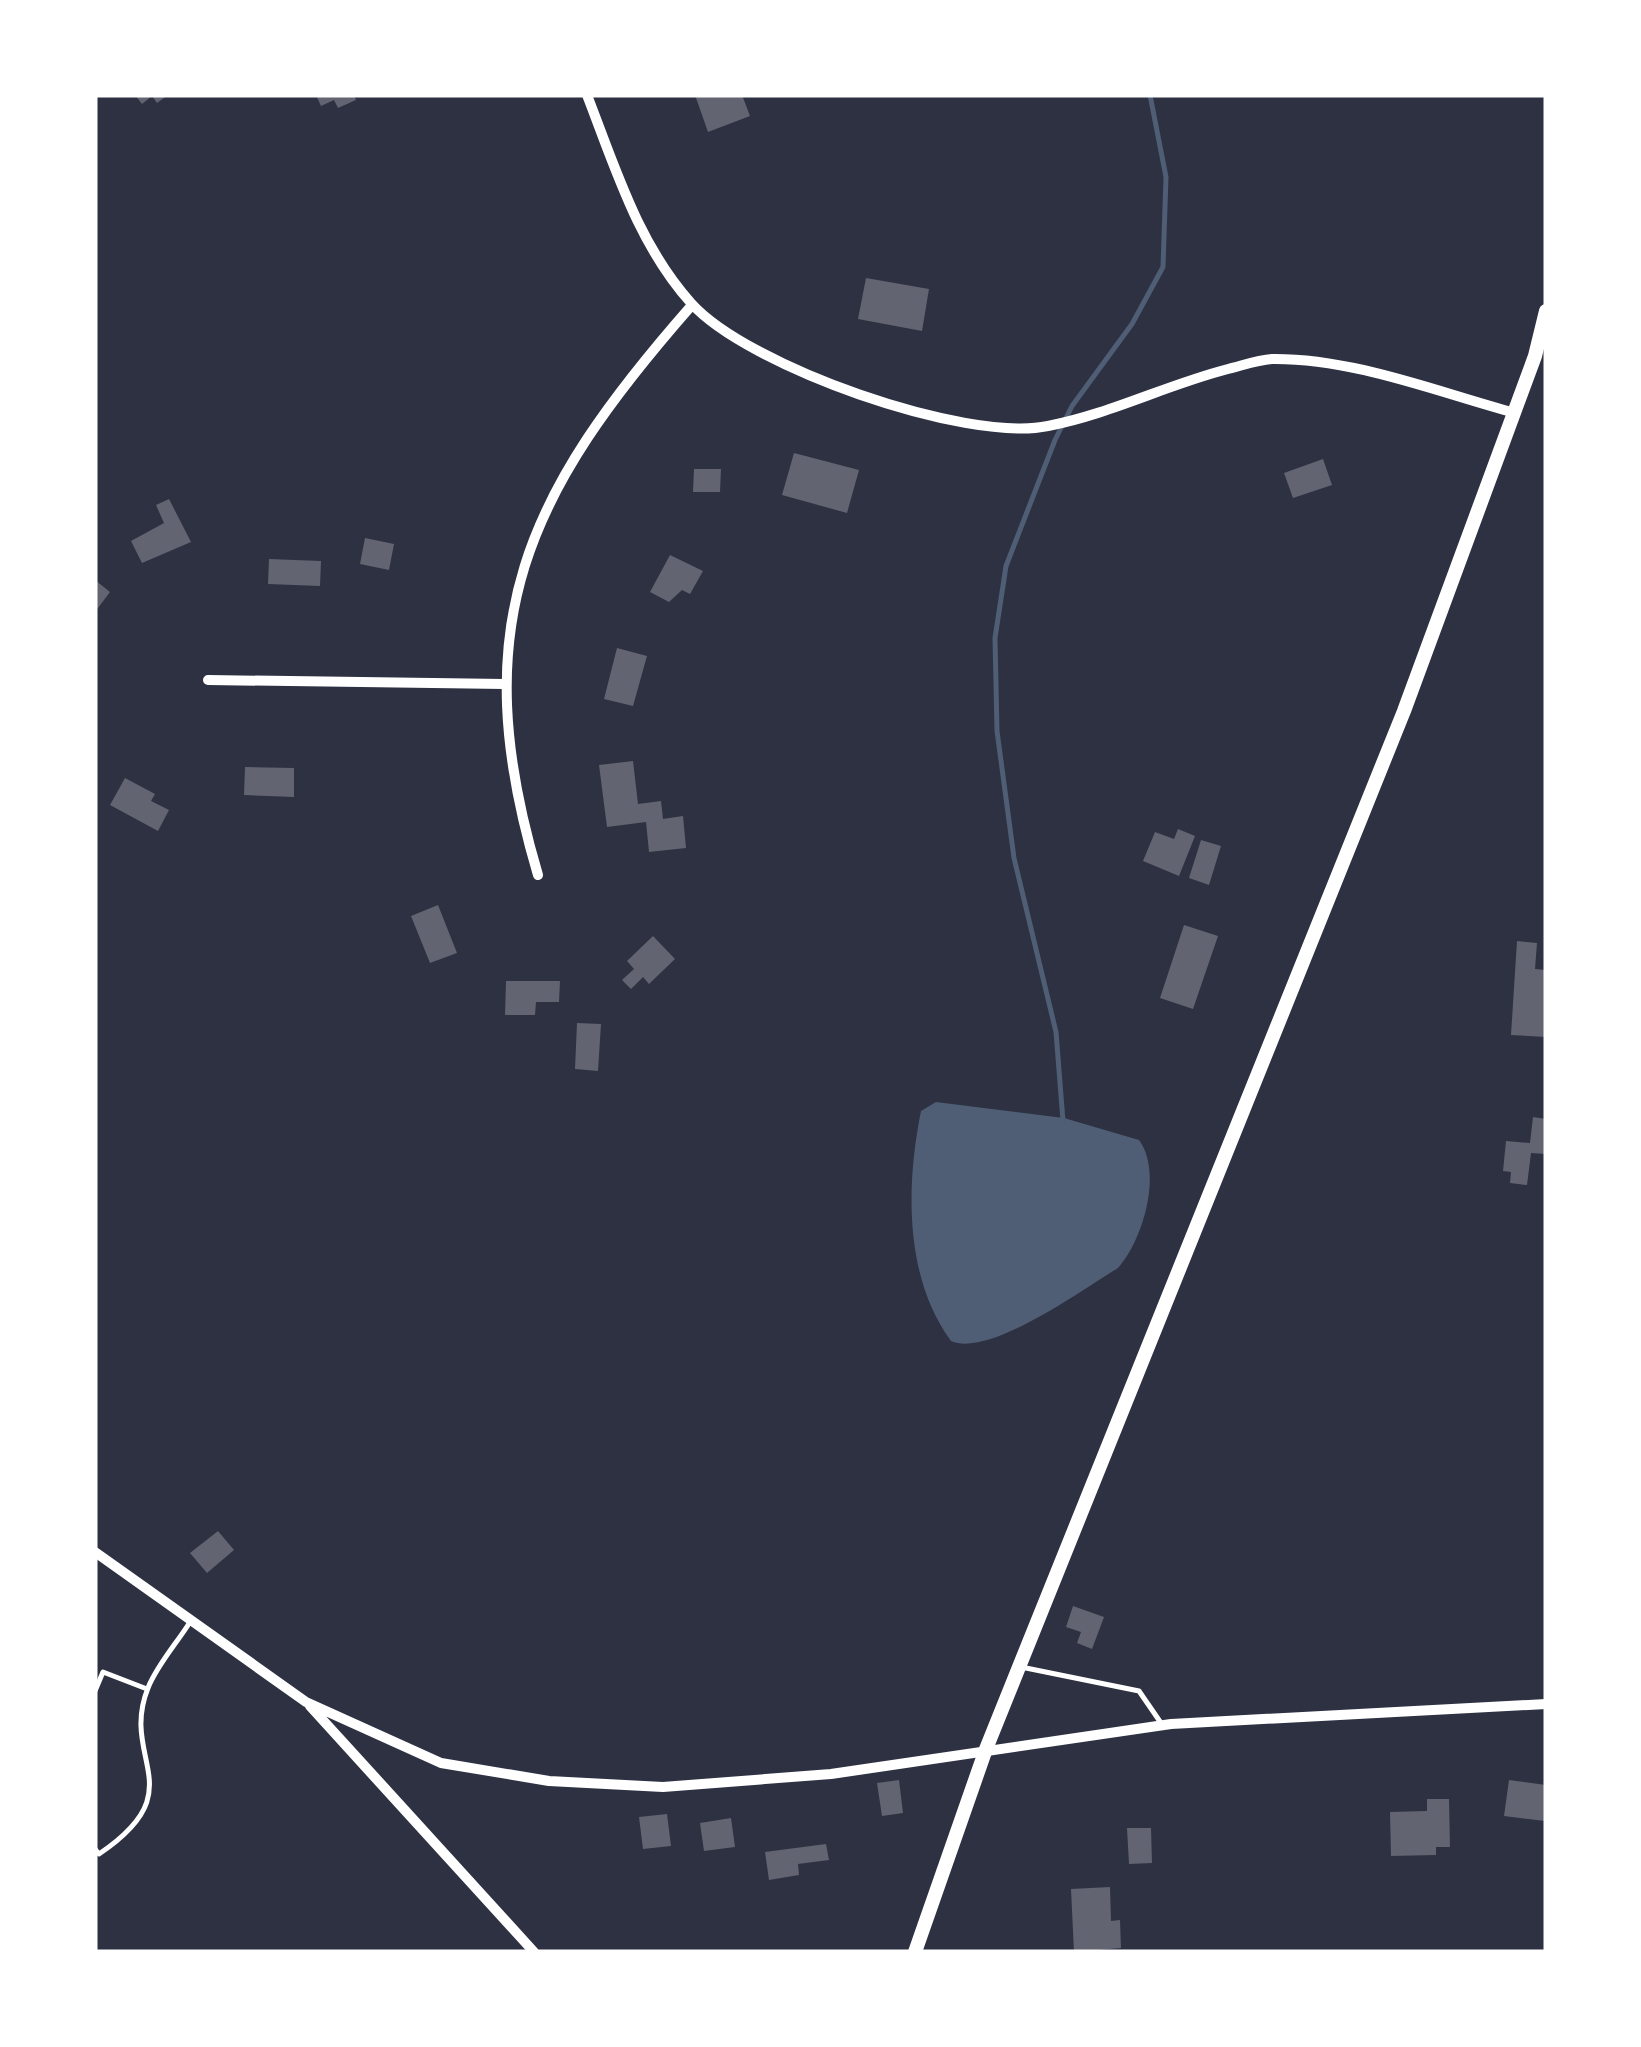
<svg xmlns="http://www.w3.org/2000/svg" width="1641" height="2047" font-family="Cabin,sans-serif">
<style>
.water{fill:#4f5d75}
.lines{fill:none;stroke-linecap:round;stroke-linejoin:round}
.stream{stroke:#4f5d75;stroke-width:5}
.building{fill:#626471}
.service{stroke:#fff;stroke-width:5}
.minor{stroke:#fff;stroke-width:10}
.tertiary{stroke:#fff;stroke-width:14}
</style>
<rect width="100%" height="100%" fill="#2d3142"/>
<path class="water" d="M 936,1102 L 1064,1118 L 1139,1140 C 1163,1172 1143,1240 1118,1268 C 1083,1289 989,1358 951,1341 C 904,1277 906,1185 921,1111 Z"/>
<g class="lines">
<path class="stream" d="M 1063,1121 L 1056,1032 L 1014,858 L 997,731 L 995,638 L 1006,566 L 1055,440 L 1072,406 L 1132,324 L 1163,267 L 1166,177 L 1150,95"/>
</g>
<path class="building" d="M 135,95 L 168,95 L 157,103 L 152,96 L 142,104 Z
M 316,95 L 354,95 L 356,100 L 338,108 L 334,100 L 321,106 Z
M 695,95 L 742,95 L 750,116 L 708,132 Z
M 866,278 L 929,289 L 922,331 L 858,319 Z
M 794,453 L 859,470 L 847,513 L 782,495 Z
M 1323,459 L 1332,485 L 1293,498 L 1284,473 Z
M 694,469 L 721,469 L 720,492 L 693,492 Z
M 169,499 L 191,542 L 142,563 L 131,541 L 164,523 L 156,505 Z
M 365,538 L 394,544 L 389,570 L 360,564 Z
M 670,555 L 703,571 L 690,594 L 682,590 L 669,602 L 650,592 Z
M 269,559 L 321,561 L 320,586 L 268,584 Z
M 95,580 L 110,592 L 95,612 Z
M 617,648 L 647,656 L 633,706 L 604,699 Z
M 633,761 L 638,804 L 661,801 L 663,819 L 683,816 L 686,848 L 649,852 L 646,822 L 607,827 L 599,765 Z
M 245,767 L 294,768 L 294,797 L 244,795 Z
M 125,778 L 155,794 L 151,801 L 169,810 L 158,831 L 110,805 Z
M 1178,829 L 1195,836 L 1179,876 L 1143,861 L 1155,832 L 1174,839 Z
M 1201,840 L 1221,846 L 1209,885 L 1189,878 Z
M 438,905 L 457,953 L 430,963 L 411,916 Z
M 1184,925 L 1218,936 L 1193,1009 L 1160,998 Z
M 653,936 L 675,959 L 649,984 L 643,977 L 631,989 L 622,980 L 634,969 L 627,961 Z
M 1517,941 L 1537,943 L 1535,969 L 1546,970 L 1546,1037 L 1511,1035 Z
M 506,981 L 560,981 L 559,1002 L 536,1002 L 535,1015 L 505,1015 Z
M 577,1023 L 601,1024 L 598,1071 L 575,1069 Z
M 1533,1117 L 1546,1119 L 1546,1154 L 1531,1153 L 1527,1185 L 1510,1183 L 1511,1172 L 1503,1171 L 1506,1141 L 1530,1143 Z
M 218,1531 L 234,1550 L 207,1573 L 190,1553 Z
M 1073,1606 L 1104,1617 L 1092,1649 L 1077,1643 L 1081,1632 L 1066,1627 Z
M 899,1780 L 903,1813 L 882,1816 L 877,1783 Z
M 1509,1780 L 1546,1785 L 1545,1821 L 1504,1816 Z
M 1427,1799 L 1449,1799 L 1450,1847 L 1436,1847 L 1436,1855 L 1391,1856 L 1390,1812 L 1427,1811 Z
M 667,1814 L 671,1846 L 643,1849 L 639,1817 Z
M 731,1818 L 735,1847 L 704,1851 L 700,1823 Z
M 1127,1828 L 1151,1828 L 1152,1863 L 1129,1864 Z
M 826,1844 L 829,1860 L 798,1864 L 799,1875 L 769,1880 L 765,1852 Z
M 1110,1887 L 1111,1921 L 1120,1920 L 1121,1948 L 1074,1952 L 1071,1889 Z"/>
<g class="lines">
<path class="service" d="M 1021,1667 L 1139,1691 L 1161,1723
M 95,1691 L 103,1672 L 147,1689
M 95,1849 L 99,1854 C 195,1789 119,1760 148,1688 C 157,1665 177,1643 190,1622"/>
<path class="minor" d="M 587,95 C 615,167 638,244 691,303 C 747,366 965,443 1048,426 C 1110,414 1166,385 1228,369 C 1241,366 1257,360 1272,359 C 1353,358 1437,392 1515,413
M 208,680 L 504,684
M 538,875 C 463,623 526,494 692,305
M 95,1552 L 306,1702 L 441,1763 L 549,1781 L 663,1787 L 831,1774 L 1171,1724 L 1546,1704
M 310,1706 L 534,1952"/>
<path class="tertiary" d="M 915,1952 L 986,1749 L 1404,711 L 1535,356 L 1546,311"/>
</g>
<rect width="1641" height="2047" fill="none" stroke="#ffffff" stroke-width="195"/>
</svg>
